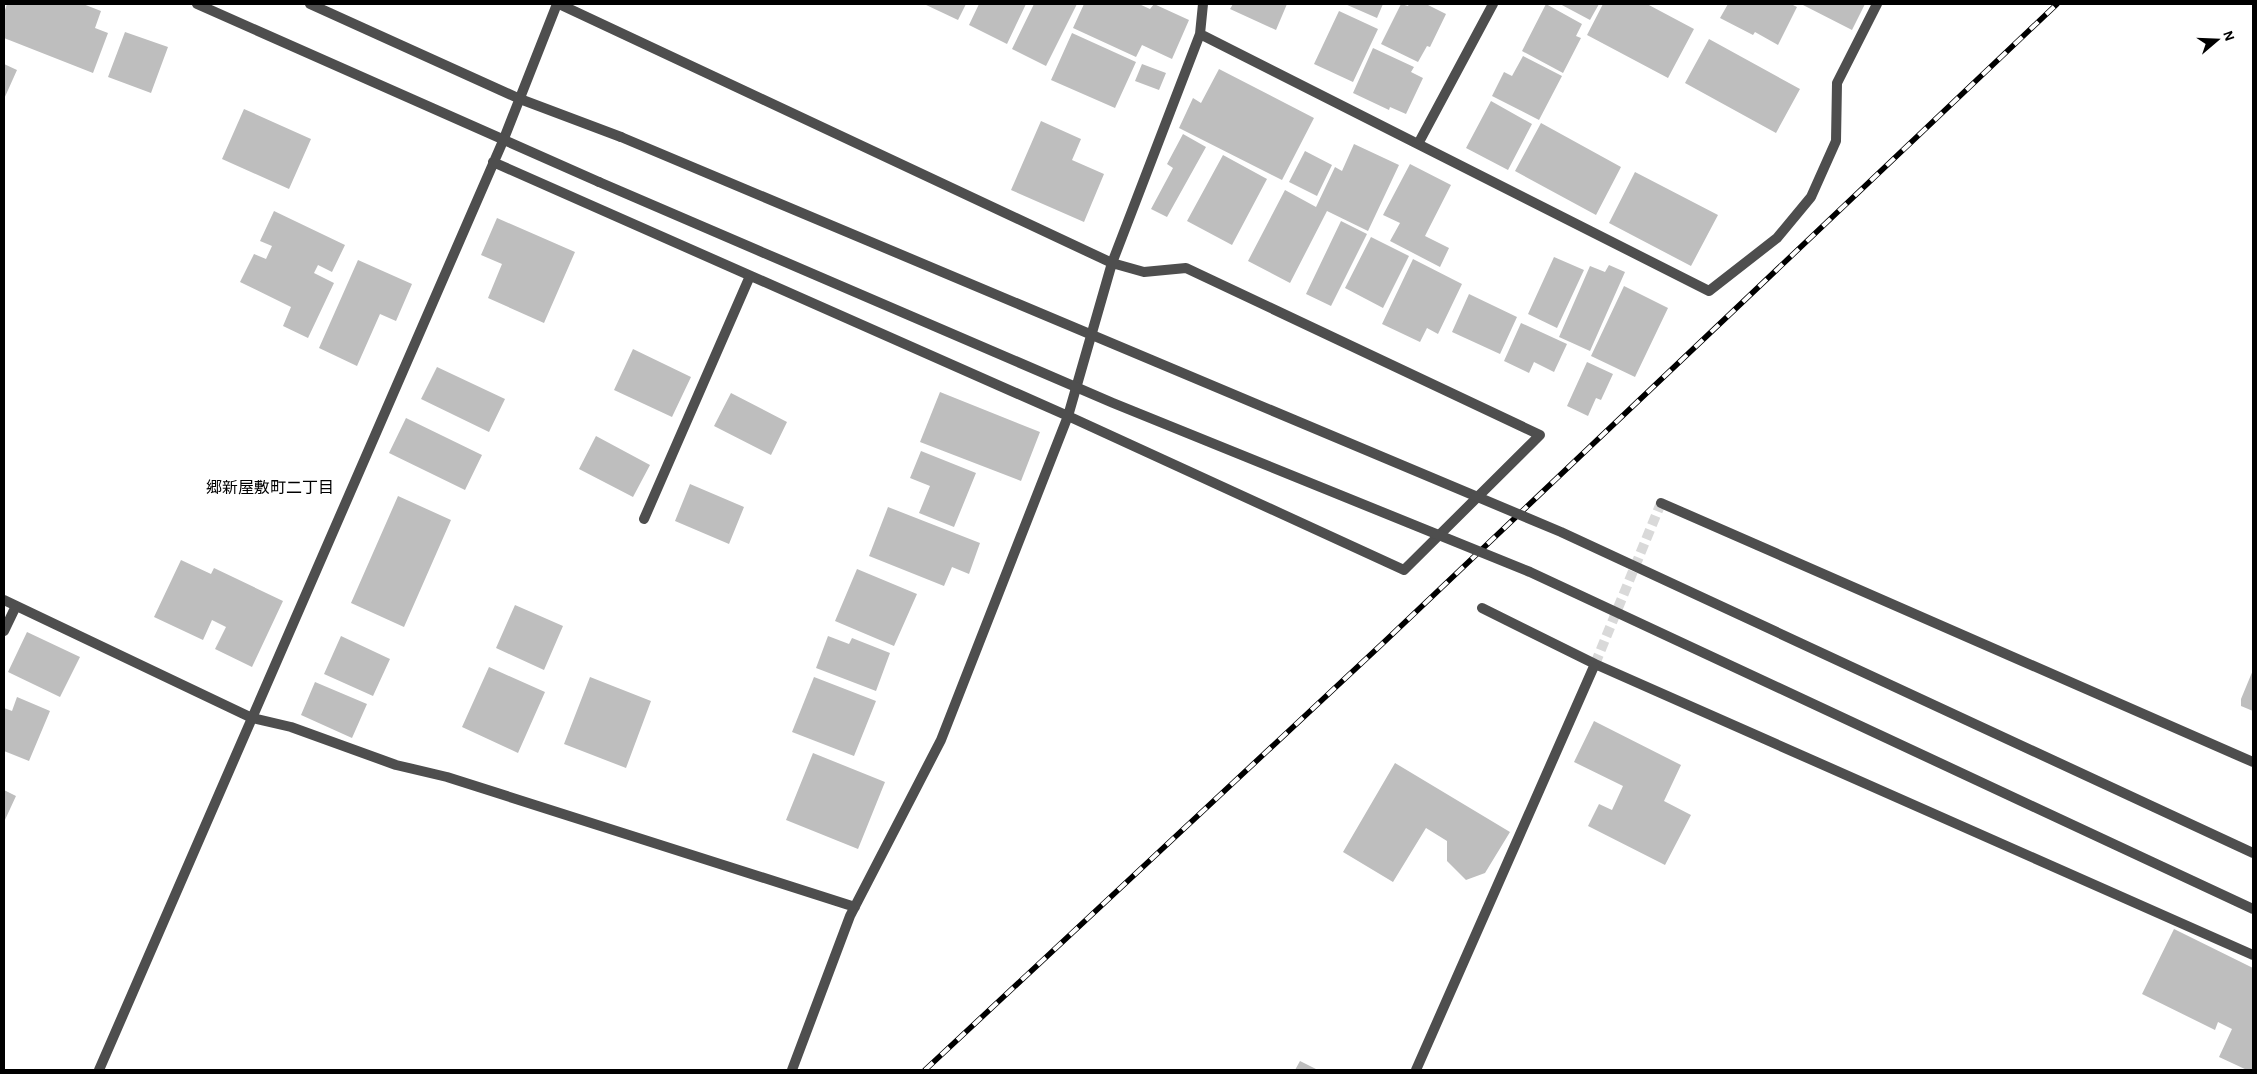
<svg xmlns="http://www.w3.org/2000/svg" width="2257" height="1074" font-family="'Alegreya Sans','Noto Sans JP',sans-serif">
<style>
.building{fill:#bebebe}
.lines{fill:none;stroke-linecap:round;stroke-linejoin:round}
.minor-tunnel{stroke:#d9d9d9;stroke-width:10;stroke-dasharray:10 5;stroke-linecap:butt}
.minor{stroke:#4e4e4e;stroke-width:10}
.tertiary{stroke:#4e4e4e;stroke-width:10}
.rail-casing{stroke:#000;stroke-width:5.5}
.rail{stroke:#fff;stroke-width:4;stroke-dasharray:11;stroke-linecap:butt}
.tertiary-bridge{stroke:#4e4e4e;stroke-width:10}
.labels{text-anchor:middle;stroke-width:4.5;stroke-linejoin:round;paint-order:stroke}
.neighbourhood-label{font-size:16px;fill:#000;stroke:#fff}
</style>
<rect width="100%" height="100%" fill="#fff"/>
<path class="building" d="M 7,4 L 83,4 L 101,11 L 95,28 L 108,33 L 93,73 L 4,38 L 4,13 Z
M 924,4 L 966,4 L 958,20 Z
M 979,4 L 1026,4 L 1007,44 L 969,25 Z
M 1034,4 L 1077,4 L 1046,66 L 1012,49 Z
M 1084,4 L 1139,4 L 1150,9 L 1154,4 L 1189,20 L 1172,59 L 1142,45 L 1136,57 L 1073,28 Z
M 1233,4 L 1287,4 L 1276,30 L 1230,9 Z
M 1345,4 L 1383,4 L 1377,18 Z
M 1401,4 L 1408,6 L 1409,4 L 1426,4 L 1446,14 L 1430,47 L 1427,46 L 1418,62 L 1381,44 Z
M 1546,4 L 1582,24 L 1576,36 L 1581,38 L 1563,73 L 1522,51 Z
M 1560,4 L 1599,4 L 1590,20 Z
M 1603,4 L 1647,4 L 1694,29 L 1668,78 L 1587,35 Z
M 1728,4 L 1791,4 L 1797,7 L 1778,45 L 1755,32 L 1753,35 L 1720,18 Z
M 1804,4 L 1865,4 L 1852,30 L 1803,5 Z
M 1339,11 L 1378,29 L 1353,82 L 1314,64 Z
M 125,32 L 168,47 L 151,93 L 108,77 Z
M 1072,33 L 1136,62 L 1115,108 L 1051,80 Z
M 1709,39 L 1800,89 L 1776,133 L 1685,83 Z
M 1373,48 L 1414,67 L 1411,72 L 1423,78 L 1406,114 L 1390,107 L 1389,110 L 1353,93 Z
M 1523,56 L 1562,76 L 1539,120 L 1492,96 L 1504,72 L 1512,76 Z
M 4,64 L 17,70 L 4,99 Z
M 1142,64 L 1166,73 L 1159,90 L 1135,81 Z
M 1219,69 L 1314,118 L 1282,180 L 1179,128 L 1193,98 L 1201,103 Z
M 1491,101 L 1532,124 L 1508,170 L 1466,148 Z
M 244,109 L 311,139 L 289,189 L 222,159 Z
M 1041,121 L 1081,139 L 1072,160 L 1104,174 L 1084,222 L 1011,190 Z
M 1541,123 L 1621,167 L 1596,215 L 1515,171 Z
M 1183,134 L 1206,147 L 1167,217 L 1151,209 L 1173,168 L 1167,164 Z
M 1354,144 L 1399,165 L 1368,231 L 1327,211 L 1290,283 L 1248,261 L 1285,190 L 1316,207 L 1335,167 L 1342,171 Z
M 1305,151 L 1332,165 L 1317,196 L 1289,182 Z
M 1223,155 L 1267,179 L 1232,245 L 1187,221 Z
M 1410,164 L 1451,185 L 1425,236 L 1449,248 L 1440,267 L 1390,241 L 1400,223 L 1383,215 Z
M 1635,172 L 1718,215 L 1691,266 L 1609,223 Z
M 274,211 L 345,245 L 332,272 L 318,265 L 314,273 L 334,283 L 308,338 L 283,326 L 291,307 L 240,282 L 254,254 L 266,259 L 272,246 L 260,241 Z
M 497,218 L 575,252 L 544,323 L 488,298 L 502,264 L 481,255 Z
M 1341,221 L 1367,234 L 1331,306 L 1306,294 Z
M 1371,237 L 1409,256 L 1383,308 L 1345,288 Z
M 1554,257 L 1584,270 L 1557,328 L 1528,314 Z
M 1413,259 L 1462,284 L 1438,334 L 1427,328 L 1420,342 L 1382,324 Z
M 358,260 L 412,284 L 396,321 L 380,314 L 357,366 L 319,348 Z
M 1609,265 L 1625,272 L 1590,351 L 1559,337 L 1590,266 L 1605,272 Z
M 1624,286 L 1668,308 L 1635,377 L 1591,356 Z
M 1469,294 L 1517,317 L 1500,354 L 1452,332 Z
M 1521,323 L 1567,344 L 1554,372 L 1534,362 L 1529,373 L 1504,361 Z
M 633,349 L 691,377 L 672,417 L 614,390 Z
M 1587,362 L 1613,374 L 1601,400 L 1596,398 L 1588,416 L 1567,406 Z
M 437,367 L 505,399 L 489,432 L 421,399 Z
M 940,392 L 1040,432 L 1021,481 L 920,442 Z
M 731,393 L 787,422 L 771,455 L 714,426 Z
M 406,418 L 482,455 L 465,490 L 389,453 Z
M 596,436 L 650,465 L 633,497 L 579,469 Z
M 921,451 L 976,473 L 954,527 L 919,513 L 930,486 L 910,478 Z
M 690,484 L 744,507 L 729,544 L 675,521 Z
M 398,496 L 451,520 L 404,627 L 351,603 Z
M 888,507 L 980,543 L 969,574 L 952,567 L 944,586 L 869,556 Z
M 181,560 L 211,574 L 214,568 L 283,601 L 252,667 L 215,649 L 226,627 L 212,620 L 203,640 L 154,617 Z
M 857,569 L 917,594 L 894,646 L 835,621 Z
M 515,605 L 563,626 L 544,670 L 496,648 Z
M 27,632 L 80,657 L 60,697 L 8,672 Z
M 341,636 L 390,659 L 373,696 L 324,674 Z
M 828,636 L 849,644 L 852,638 L 890,653 L 876,691 L 816,668 Z
M 489,667 L 545,692 L 518,753 L 462,727 Z
M 2253,670 L 2253,711 L 2241,706 L 2241,699 Z
M 590,677 L 651,701 L 626,768 L 564,744 Z
M 814,677 L 876,701 L 854,756 L 792,732 Z
M 315,682 L 367,704 L 352,738 L 301,715 Z
M 17,697 L 50,711 L 29,761 L 4,751 L 4,708 L 12,711 Z
M 1594,721 L 1681,765 L 1664,801 L 1691,815 L 1665,865 L 1588,826 L 1599,804 L 1612,810 L 1623,786 L 1574,762 Z
M 813,753 L 885,782 L 858,849 L 786,820 Z
M 1395,763 L 1510,832 L 1485,873 L 1466,880 L 1447,861 L 1447,841 L 1426,828 L 1393,882 L 1343,852 Z
M 4,790 L 16,796 L 4,822 Z
M 2174,929 L 2253,968 L 2252,1070 L 2247,1070 L 2219,1057 L 2232,1029 L 2218,1022 L 2215,1030 L 2142,994 Z
M 1300,1061 L 1318,1070 L 1295,1070 Z"/>
<g class="lines">
<path class="minor-tunnel" d="M 1595,664 L 1661,503"/>
<path class="minor" d="M 1200,34 L 1709,291 L 1777,238 L 1811,197 L 1836,141 L 1837,83 L 1877,4
M 1418,144 L 1493,4
M 493,162 L 1068,416 L 1404,570 L 1540,435 L 1186,268 L 1144,272 L 1112,263 L 559,4
M 1661,503 L 2253,762
M 644,519 L 750,276
M 4,600 L 252,718 L 291,727 L 396,765 L 447,777 L 855,907
M 4,631 L 16,606
M 1595,664 L 2253,955
M 99,1070 L 503,141 L 557,4
M 792,1070 L 850,916 L 941,740 L 1068,416 L 1112,263 L 1200,34 L 1203,4
M 1416,1070 L 1595,664 L 1482,608"/>
<path class="tertiary" d="M 197,4 L 599,182
M 310,4 L 520,99 L 621,137"/>
<defs>
<path id="rail" d="M 925,1070 L 1382,644 L 2057,4"/>
</defs>
<use href="#rail" class="rail-casing"/>
<use href="#rail" class="rail"/>
<path class="tertiary-bridge" d="M 621,137 L 1561,532 L 2253,853
M 599,182 L 1113,403 L 1530,572 L 2253,909"/>
</g>
<g class="labels">
<g class="neighbourhood-label">
<text x="270" y="493">郷新屋敷町二丁目</text>
</g>
</g>
<rect width="2257" height="1074" fill="none" stroke="#000000" stroke-width="10"/>
<g transform="translate(2217 40) rotate(71)" stroke="#ffffff" stroke-width="4" paint-order="stroke">
<path d="M0-4L9 19L0 12L-9 19Z" fill="#000000"/>
<text y="-8" font-size="14" font-weight="bold" text-anchor="middle" fill="#000000">N</text>
</g>
</svg>
